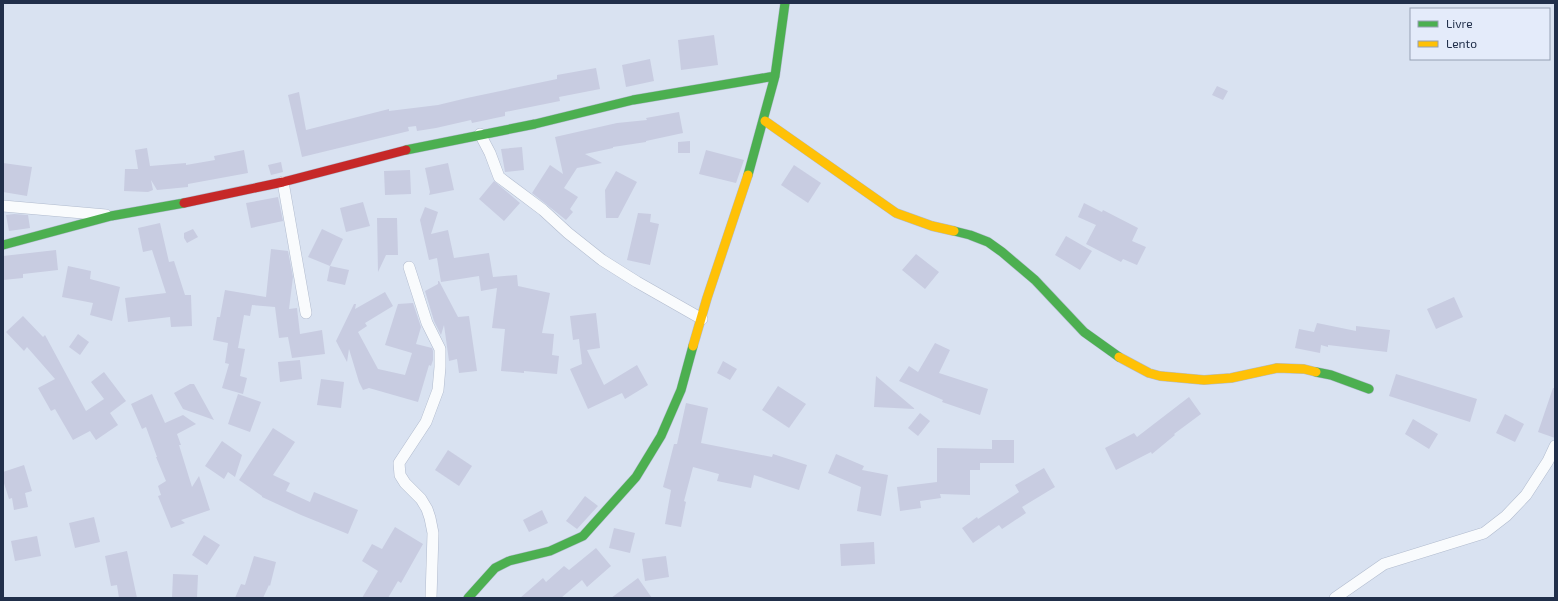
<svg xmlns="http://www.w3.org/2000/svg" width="1558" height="601" font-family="'Exo 2',sans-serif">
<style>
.building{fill:#c8cce1}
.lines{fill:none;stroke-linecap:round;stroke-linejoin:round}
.street-casing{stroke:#b1bbce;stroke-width:12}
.fast-casing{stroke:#b1bbce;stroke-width:10}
.slow-casing{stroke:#b1bbce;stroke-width:10}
.jam-casing{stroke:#b1bbce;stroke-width:10}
.street{stroke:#f9fbfd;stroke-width:11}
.fast{stroke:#4caf50;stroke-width:9}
.slow{stroke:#ffc107;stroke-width:9}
.jam{stroke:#c62828;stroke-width:9}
</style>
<rect width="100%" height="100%" fill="#d9e2f1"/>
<path class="building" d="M 714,35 L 718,65 L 681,70 L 678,40 Z
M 650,59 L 654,81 L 626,87 L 622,65 Z
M 596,68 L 600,89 L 559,97 L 560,101 L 505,112 L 505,116 L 472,123 L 471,120 L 436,128 L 417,131 L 416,126 L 408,127 L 409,131 L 302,157 L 288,95 L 299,92 L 306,130 L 389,109 L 389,111 L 438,105 L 467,98 L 557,79 L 557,75 Z
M 1217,86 L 1228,91 L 1223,100 L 1212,95 Z
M 679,112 L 683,133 L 646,141 L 646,142 L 613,147 L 613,148 L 585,154 L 602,163 L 577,168 L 564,188 L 578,197 L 570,209 L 573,212 L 566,220 L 532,193 L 550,165 L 563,174 L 555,137 L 617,123 L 647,120 L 646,118 Z
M 690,141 L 690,153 L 678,153 L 678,142 Z
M 522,147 L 524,170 L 505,172 L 501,149 Z
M 147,148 L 150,166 L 186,163 L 186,165 L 215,160 L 214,156 L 244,150 L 248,173 L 188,184 L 188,187 L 157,190 L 151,180 L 153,190 L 148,192 L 124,191 L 125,169 L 138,169 L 135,150 Z
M 706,150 L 744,160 L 736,183 L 699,174 Z
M 281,162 L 283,172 L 271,175 L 268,165 Z
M 3,163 L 32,167 L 27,196 L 3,192 Z
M 448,163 L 454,190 L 429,195 L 430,192 L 425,168 Z
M 794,165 L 821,183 L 808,203 L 781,185 Z
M 410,170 L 411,194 L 385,195 L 384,171 Z
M 616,171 L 637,182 L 618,218 L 606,218 L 605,190 Z
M 494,181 L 520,203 L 504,221 L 479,199 Z
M 278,197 L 283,221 L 251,228 L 246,203 Z
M 363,202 L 370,226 L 346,232 L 340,208 Z
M 1084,203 L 1102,212 L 1103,210 L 1138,228 L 1132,241 L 1146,247 L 1137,265 L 1123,259 L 1121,262 L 1086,244 L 1096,225 L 1078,217 Z
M 425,207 L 438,212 L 431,234 L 448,230 L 454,258 L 489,253 L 493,277 L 517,275 L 518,286 L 550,293 L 542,333 L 554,334 L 552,355 L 559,356 L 557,374 L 524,371 L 524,373 L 501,371 L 505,329 L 492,328 L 497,288 L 481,291 L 479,276 L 441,282 L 437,258 L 429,260 L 420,220 Z
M 638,213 L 651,214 L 650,222 L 659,224 L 650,265 L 627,260 Z
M 14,214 L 28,215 L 30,228 L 9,231 L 6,215 Z
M 377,218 L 397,218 L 398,255 L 386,255 L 378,272 Z
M 160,223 L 169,262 L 174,261 L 185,295 L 191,295 L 192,326 L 171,327 L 170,317 L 128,322 L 125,298 L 166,293 L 152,250 L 143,252 L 138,228 Z
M 193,229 L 198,237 L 187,243 L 184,238 L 184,233 Z
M 322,229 L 343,239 L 330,266 L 349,270 L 345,285 L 327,281 L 330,266 L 308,257 Z
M 1066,236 L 1092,251 L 1080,270 L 1055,255 Z
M 271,249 L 288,251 L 293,277 L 289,309 L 297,308 L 300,334 L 322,330 L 325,354 L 292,358 L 288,337 L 279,338 L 275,307 L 252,305 L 250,316 L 244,315 L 238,348 L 245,349 L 240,376 L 247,378 L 243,394 L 222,388 L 229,364 L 225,363 L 228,343 L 213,340 L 217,317 L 220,317 L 225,290 L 266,297 Z
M 56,250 L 58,270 L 23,274 L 23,278 L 3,280 L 3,256 Z
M 916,254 L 939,272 L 925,289 L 902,270 Z
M 68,266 L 91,271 L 90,279 L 120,287 L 112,321 L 90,315 L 93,303 L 62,297 Z
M 438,281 L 439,281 L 458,317 L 469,316 L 477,371 L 459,373 L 457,359 L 449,361 L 444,325 L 441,335 L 434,321 L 425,291 L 438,284 Z
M 385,292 L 393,306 L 365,323 L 367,326 L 358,332 L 378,369 L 405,375 L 412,353 L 385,345 L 398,304 L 413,303 L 421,327 L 416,344 L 432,348 L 433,351 L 433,360 L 431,366 L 429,365 L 418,402 L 369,388 L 363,390 L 359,382 L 349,349 L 347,362 L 336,341 L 354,304 L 356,304 L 355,309 Z
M 1454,297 L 1463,317 L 1436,329 L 1427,309 Z
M 596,313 L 600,348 L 587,350 L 604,385 L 637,365 L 648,385 L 625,399 L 622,393 L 588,409 L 570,369 L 582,364 L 579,339 L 573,340 L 570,316 Z
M 23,316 L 43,337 L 45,335 L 86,411 L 104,399 L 91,382 L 104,372 L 126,401 L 110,413 L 118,425 L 96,440 L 90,431 L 73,440 L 55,409 L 51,411 L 38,388 L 55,379 L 27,347 L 24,351 L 6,332 Z
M 1317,323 L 1356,331 L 1356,326 L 1390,330 L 1387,352 L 1328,345 L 1328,347 L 1321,345 L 1320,353 L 1295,348 L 1299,329 L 1314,332 Z
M 78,334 L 89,342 L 80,355 L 69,347 Z
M 935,343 L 950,350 L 939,373 L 988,389 L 980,415 L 942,402 L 943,400 L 899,381 L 909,366 L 918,372 Z
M 300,360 L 302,379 L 280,382 L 278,362 Z
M 723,361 L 737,369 L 730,380 L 717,373 Z
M 1396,374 L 1477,399 L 1470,422 L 1389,396 Z
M 876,376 L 915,409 L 874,407 Z
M 321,379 L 344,382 L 341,408 L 317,405 Z
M 190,384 L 194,384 L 214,420 L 183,409 L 174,393 Z
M 778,386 L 806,404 L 789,428 L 762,410 Z
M 1553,388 L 1555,388 L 1555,438 L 1538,432 Z
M 152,394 L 165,423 L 183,415 L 196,424 L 177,434 L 181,445 L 179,445 L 192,487 L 199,476 L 210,510 L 181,520 L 185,523 L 171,528 L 158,496 L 161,495 L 158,486 L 166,481 L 156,457 L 157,457 L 146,427 L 142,429 L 131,404 Z
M 238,394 L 261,402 L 250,432 L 228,424 Z
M 1189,397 L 1201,414 L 1174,434 L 1175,435 L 1152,454 L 1151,452 L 1116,470 L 1105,448 L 1134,433 L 1137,437 Z
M 686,403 L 708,408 L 701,443 L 772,457 L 773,454 L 807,465 L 799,490 L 754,475 L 751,488 L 717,481 L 719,474 L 693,467 L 684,501 L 686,502 L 681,527 L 665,524 L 671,490 L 663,487 L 674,444 L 677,444 Z
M 920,413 L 930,421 L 918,436 L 908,428 Z
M 1505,414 L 1524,424 L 1515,442 L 1496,433 Z
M 1413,419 L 1438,434 L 1429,449 L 1405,434 Z
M 273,428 L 295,442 L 273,475 L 290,483 L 286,491 L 310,502 L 314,492 L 358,510 L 348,534 L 301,515 L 262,497 L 262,496 L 239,480 Z
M 992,440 L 1014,440 L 1014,463 L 980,463 L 980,470 L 970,470 L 970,495 L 940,494 L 941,498 L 920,501 L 921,508 L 900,511 L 897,487 L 937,482 L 937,448 L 992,449 Z
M 222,441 L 242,455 L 235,477 L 228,472 L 224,479 L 205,466 Z
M 448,450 L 472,466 L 459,486 L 435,470 Z
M 836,454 L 864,466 L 862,470 L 888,475 L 881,516 L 857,511 L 861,487 L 828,473 Z
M 24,465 L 32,491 L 25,493 L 28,507 L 14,510 L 12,498 L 9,499 L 3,480 L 3,472 Z
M 1044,468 L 1055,487 L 1022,507 L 1026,513 L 1002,529 L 999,525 L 973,543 L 962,528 L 977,517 L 978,519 L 1019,492 L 1015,485 Z
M 585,496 L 598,506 L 577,529 L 566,521 Z
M 542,510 L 548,523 L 529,532 L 523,520 Z
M 94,517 L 100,542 L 75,548 L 69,523 Z
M 395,527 L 423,544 L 401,583 L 398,581 L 388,598 L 362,598 L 378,571 L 362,561 L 372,544 L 382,549 Z
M 614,528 L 635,533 L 630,553 L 609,548 Z
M 204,535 L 220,545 L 207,565 L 192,555 Z
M 37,536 L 41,556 L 15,561 L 11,541 Z
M 874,542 L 875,564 L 841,566 L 840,544 Z
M 596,548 L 611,566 L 587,587 L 582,580 L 561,598 L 520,598 L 543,578 L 546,582 L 564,566 L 569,570 Z
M 127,551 L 137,598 L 119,598 L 117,585 L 111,586 L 105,556 Z
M 254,556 L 276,562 L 270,586 L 269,585 L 263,598 L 235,598 L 241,584 L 245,585 Z
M 666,556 L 669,577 L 645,581 L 642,559 Z
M 173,574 L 198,575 L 197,598 L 172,598 Z
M 638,578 L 652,598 L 611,598 Z"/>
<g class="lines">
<defs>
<path id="street" d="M 480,134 L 490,153 L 499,177 L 543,210 L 568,233 L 602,260 L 637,282 L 702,319
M 283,182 L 306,313
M 3,206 L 106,215
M 409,267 L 427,323 L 440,349 L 440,367 L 438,390 L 426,422 L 399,463 L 400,475 L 405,483 L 421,499 L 427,509 L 430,518 L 433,533 L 431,598
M 1335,598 L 1384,564 L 1484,533 L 1506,516 L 1526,495 L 1548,461 L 1555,446"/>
<path id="fast" d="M 406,150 L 535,124 L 633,100 L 775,76
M 748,175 L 775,76 L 785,3
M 954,231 L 970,235 L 988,242 L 1002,252 L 1035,280 L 1084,332 L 1119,357
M 3,245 L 111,216 L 184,203
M 1316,372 L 1331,375 L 1369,389
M 468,598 L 495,568 L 509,561 L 550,551 L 583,536 L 636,477 L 661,436 L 681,390 L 693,346"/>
<path id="slow" d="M 765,121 L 896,213 L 932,226 L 954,231
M 693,346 L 707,298 L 748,175
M 1119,357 L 1149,373 L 1160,376 L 1204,380 L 1231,378 L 1277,368 L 1304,369 L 1316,372"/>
<path id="jam" d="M 184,203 L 283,182 L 406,150"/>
</defs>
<use href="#street" class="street-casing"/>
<use href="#fast" class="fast-casing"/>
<use href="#slow" class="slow-casing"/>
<use href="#jam" class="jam-casing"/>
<use href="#street" class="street"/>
<use href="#fast" class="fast"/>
<use href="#slow" class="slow"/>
<use href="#jam" class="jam"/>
</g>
<rect width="1558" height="601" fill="none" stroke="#212f4a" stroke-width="8"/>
<rect x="1410" y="8" width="140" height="52" fill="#e4ebfa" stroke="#96a0b4"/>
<rect x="1418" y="21" width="20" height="6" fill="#4caf50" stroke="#96a0b4"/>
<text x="1446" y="28" font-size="12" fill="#212f4a">Livre</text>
<rect x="1418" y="41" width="20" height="6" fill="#ffc107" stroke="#96a0b4"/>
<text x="1446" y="48" font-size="12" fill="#212f4a">Lento</text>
</svg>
